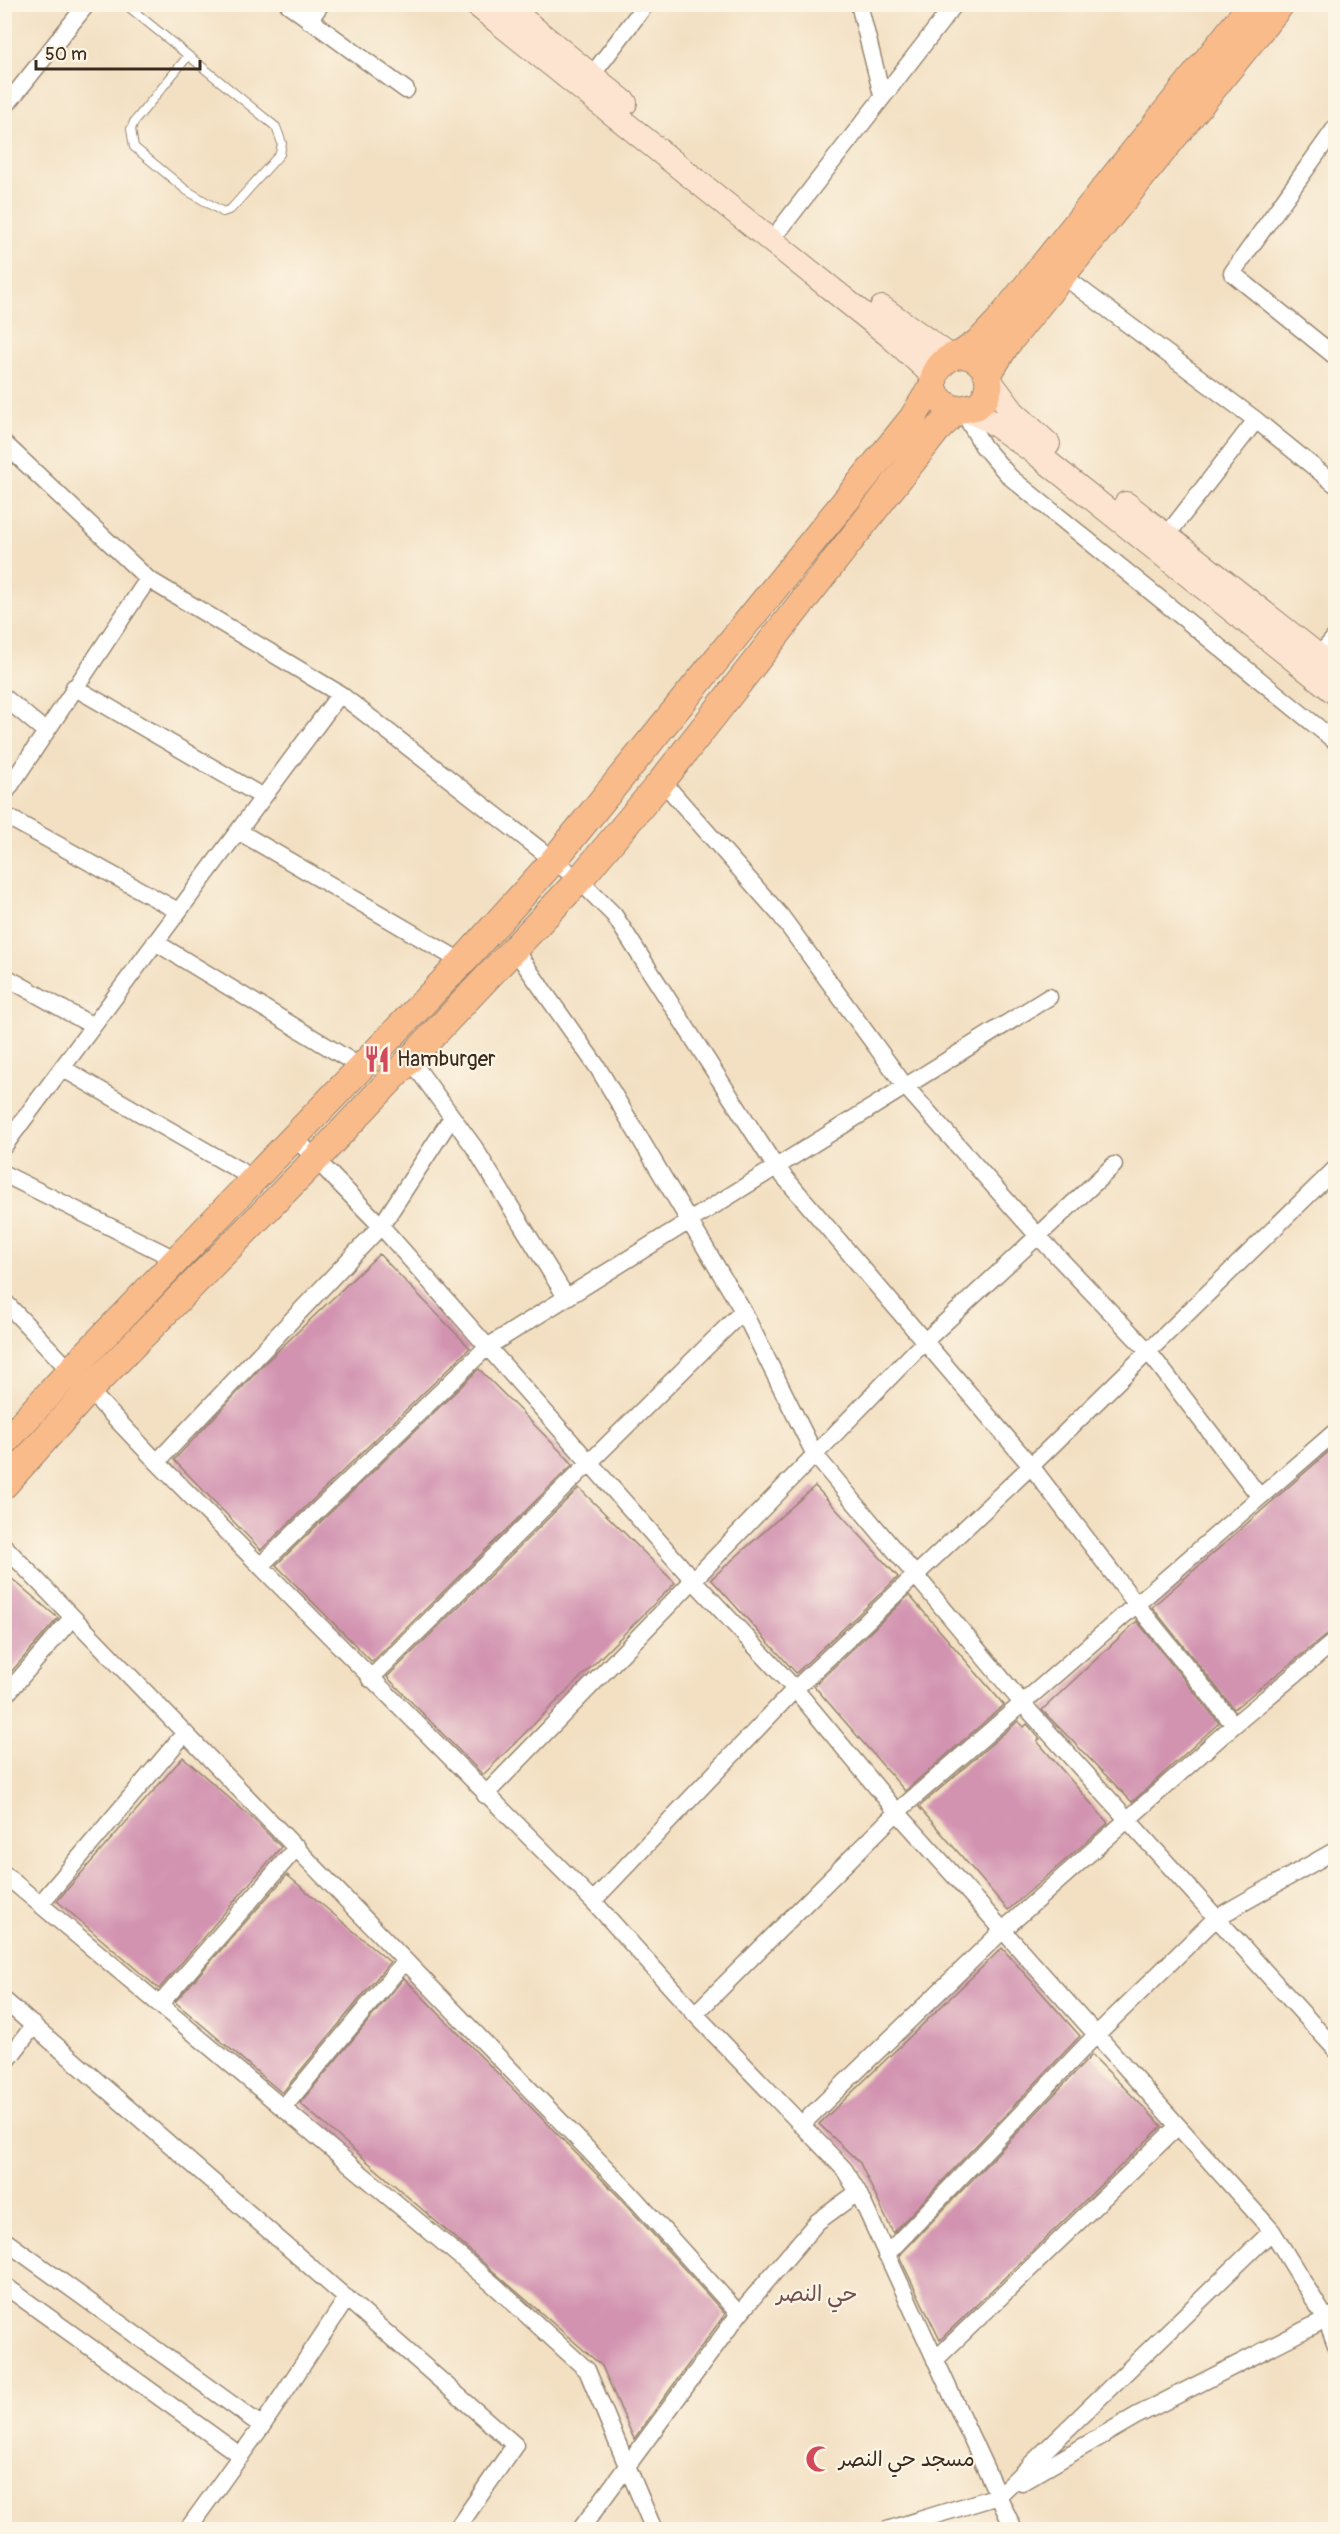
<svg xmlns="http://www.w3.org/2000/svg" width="1340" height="2534" font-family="Pangolin,'Playpen Sans Arabic',sans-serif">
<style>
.building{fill:#d293b0}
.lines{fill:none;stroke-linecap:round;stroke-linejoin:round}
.lane-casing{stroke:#978570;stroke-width:10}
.street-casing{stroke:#978570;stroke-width:19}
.secondary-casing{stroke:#978570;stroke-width:26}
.primary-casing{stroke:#978570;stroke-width:29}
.lane{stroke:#fff;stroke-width:8}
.street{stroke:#fff;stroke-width:16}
.secondary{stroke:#fde4d1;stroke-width:24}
.primary{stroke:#fabb8b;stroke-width:27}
.labels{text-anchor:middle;stroke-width:4.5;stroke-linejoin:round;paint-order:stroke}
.poi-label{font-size:21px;fill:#3b2a1e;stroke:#fcf5e5;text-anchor:start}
.neighbourhood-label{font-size:22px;fill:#704f51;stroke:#fcf5e5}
</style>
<rect width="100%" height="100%" fill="#fcf5e5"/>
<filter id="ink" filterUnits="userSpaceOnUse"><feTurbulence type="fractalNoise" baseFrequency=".0167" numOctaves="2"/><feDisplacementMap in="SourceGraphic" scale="12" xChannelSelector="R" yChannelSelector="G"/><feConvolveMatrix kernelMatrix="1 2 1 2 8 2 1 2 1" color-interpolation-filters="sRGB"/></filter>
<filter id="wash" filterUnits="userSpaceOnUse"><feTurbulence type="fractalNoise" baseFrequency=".008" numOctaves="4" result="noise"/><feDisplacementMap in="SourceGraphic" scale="24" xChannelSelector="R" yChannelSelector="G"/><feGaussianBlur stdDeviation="1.35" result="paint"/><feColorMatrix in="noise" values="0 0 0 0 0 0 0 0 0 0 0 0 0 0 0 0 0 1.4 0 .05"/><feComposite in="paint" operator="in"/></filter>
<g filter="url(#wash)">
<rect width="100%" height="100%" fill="#f3e0c3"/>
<g id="blocks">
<path class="building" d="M 379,1254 L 470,1348 L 261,1550 L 174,1460 L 266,1362 Z
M 479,1369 L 573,1464 L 372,1662 L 276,1565 Z
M 1335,1446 L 1335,1628 L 1234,1709 L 1152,1607 Z
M 815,1486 L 898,1577 L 796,1673 L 711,1579 Z
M 579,1488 L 675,1583 L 483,1775 L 387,1677 Z
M 4,1572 L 58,1618 L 4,1680 Z
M 909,1595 L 1004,1705 L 905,1791 L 814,1686 Z
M 1137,1621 L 1219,1723 L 1132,1802 L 1042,1710 Z
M 1018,1721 L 1024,1727 L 1027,1724 L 1040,1739 L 1037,1741 L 1108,1823 L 1008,1910 L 919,1807 Z
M 183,1757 L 254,1820 L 281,1847 L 159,1989 L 57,1901 Z
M 287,1875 L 390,1962 L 282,2093 L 175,2002 Z
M 1002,1948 L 1080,2036 L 893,2233 L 860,2163 L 819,2124 Z
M 404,1978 L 621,2199 L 725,2314 L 634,2439 L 602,2366 L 300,2103 Z
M 1092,2055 L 1162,2126 L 940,2340 L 899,2256 Z"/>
</g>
</g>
<g filter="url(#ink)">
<use href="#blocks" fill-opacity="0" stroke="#978570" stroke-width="1.5"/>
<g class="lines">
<defs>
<path id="lane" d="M 125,4 L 276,127 L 282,143 L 280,154 L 231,209 L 223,212 L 186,190 L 134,147 L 131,129 L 134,122 L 188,56"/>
<path id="street" d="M 288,4 L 406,90
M 859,4 L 882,95
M 309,21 L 321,4
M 592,75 L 646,4
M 4,108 L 87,4
M 1336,127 L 1232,273 L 1336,357
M 781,228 L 955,4
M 1062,275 L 1256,420 L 1336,485
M 962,410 L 983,446 L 1010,477 L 1336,742
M 4,443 L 148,579 L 340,694 L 579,880 L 614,915 L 775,1166 L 1031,1466 L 1137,1605 L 1234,1725
M 1167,535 L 1256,420
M 1319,656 L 1336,636
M 74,687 L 263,797
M 4,697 L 45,731
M 662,781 L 781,916 L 905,1086 L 1038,1236 L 1148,1351 L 1260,1497
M 4,795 L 148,579
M 4,815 L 178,911
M 238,831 L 462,962
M 155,942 L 361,1067
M 514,949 L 598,1068 L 743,1311 L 815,1455 L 1023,1704 L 1336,2050
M 4,976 L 93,1026
M 410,1059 L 474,1147 L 566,1297
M 62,1068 L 256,1180
M 294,1137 L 381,1226 L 693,1580 L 795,1689 L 897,1812 L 1272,2231 L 998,2496 L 887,2530
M 4,1146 L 340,694
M 4,1174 L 177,1260
M 4,1301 L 157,1462 L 593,1901 L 695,2014 L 844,2169 L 858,2192 L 1014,2530
M 157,1462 L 381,1226 L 452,1117
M 4,1546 L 629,2192 L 739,2314
M 260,1566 L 487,1347 L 1049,997
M 370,1679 L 743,1311
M 4,1697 L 72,1618
M 485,1795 L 924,1342 L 1114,1165
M 4,1874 L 495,2286 L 587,2370 L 654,2530
M 593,1901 L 795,1689 L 1031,1466 L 1336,1168
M 40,1904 L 185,1733
M 4,2000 L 515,2445 L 456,2530
M 160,2004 L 297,1847
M 695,2014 L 897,1812 L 1336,1431
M 4,2065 L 34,2025
M 283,2108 L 405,1961
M 801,2125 L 1002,1931 L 1234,1725 L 1336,1640
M 4,2240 L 262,2426
M 886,2255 L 1096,2035 L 1216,1918 L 1336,1850
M 4,2285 L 241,2456
M 1335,2314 L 1326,2319 L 1336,2346
M 935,2360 L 1178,2126
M 1022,2482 L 1136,2416 L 1326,2319 L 1272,2231
M 187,2530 L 262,2426 L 347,2298
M 580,2530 L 739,2314 L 817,2222 L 858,2192"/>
<path id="secondary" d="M 476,4 L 889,335 L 934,376
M 504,4 L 625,103
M 882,308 L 951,357
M 989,380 L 1013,412 L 1048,444
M 967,410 L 989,420 L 1037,454 L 1336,693
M 1126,504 L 1336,670"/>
<path id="primary" d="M 960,355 L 980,341 L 998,322 L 1252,4
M 988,374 C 961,322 900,390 957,410 L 977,406 L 985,398 L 989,386 L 988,374 L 1006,345 L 1281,4
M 4,1443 L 70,1371 L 462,962 L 553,861 L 912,419 L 933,385
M 4,1485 L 89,1390 L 317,1158 L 579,880 L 662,781 L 936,431 L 957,410"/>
</defs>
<use href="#lane" class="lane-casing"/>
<use href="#street" class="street-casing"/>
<use href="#secondary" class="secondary-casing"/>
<use href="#primary" class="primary-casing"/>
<use href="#lane" class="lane"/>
<use href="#street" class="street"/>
<use href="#secondary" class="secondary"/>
<use href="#primary" class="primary"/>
</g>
</g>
<defs>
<symbol id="restaurant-bare" viewBox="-9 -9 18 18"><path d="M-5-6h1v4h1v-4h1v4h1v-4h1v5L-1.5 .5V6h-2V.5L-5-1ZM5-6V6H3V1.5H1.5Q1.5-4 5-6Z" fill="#d1495b" stroke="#fcf5e5" stroke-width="2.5" paint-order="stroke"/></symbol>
<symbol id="mosque-bare" viewBox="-9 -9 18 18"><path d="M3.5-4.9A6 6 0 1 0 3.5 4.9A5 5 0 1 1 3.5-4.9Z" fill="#d1495b" stroke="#fcf5e5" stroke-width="2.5" paint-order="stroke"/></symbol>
</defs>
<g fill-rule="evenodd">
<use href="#restaurant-bare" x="358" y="1040" width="38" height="38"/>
<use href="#mosque-bare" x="800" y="2440" width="38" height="38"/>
</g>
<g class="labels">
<g class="poi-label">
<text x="397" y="1066">Hamburger</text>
<text x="839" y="2466">مسجد حي النصر</text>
</g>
<g class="neighbourhood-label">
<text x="817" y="2301">حي النصر</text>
</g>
</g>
<rect width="1340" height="2534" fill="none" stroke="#fcf5e5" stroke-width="24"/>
<path d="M36 60v9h164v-9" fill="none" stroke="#3b2a1e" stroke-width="3"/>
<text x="45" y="60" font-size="18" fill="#3b2a1e" stroke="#fcf5e5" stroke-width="4.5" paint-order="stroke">50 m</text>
</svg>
